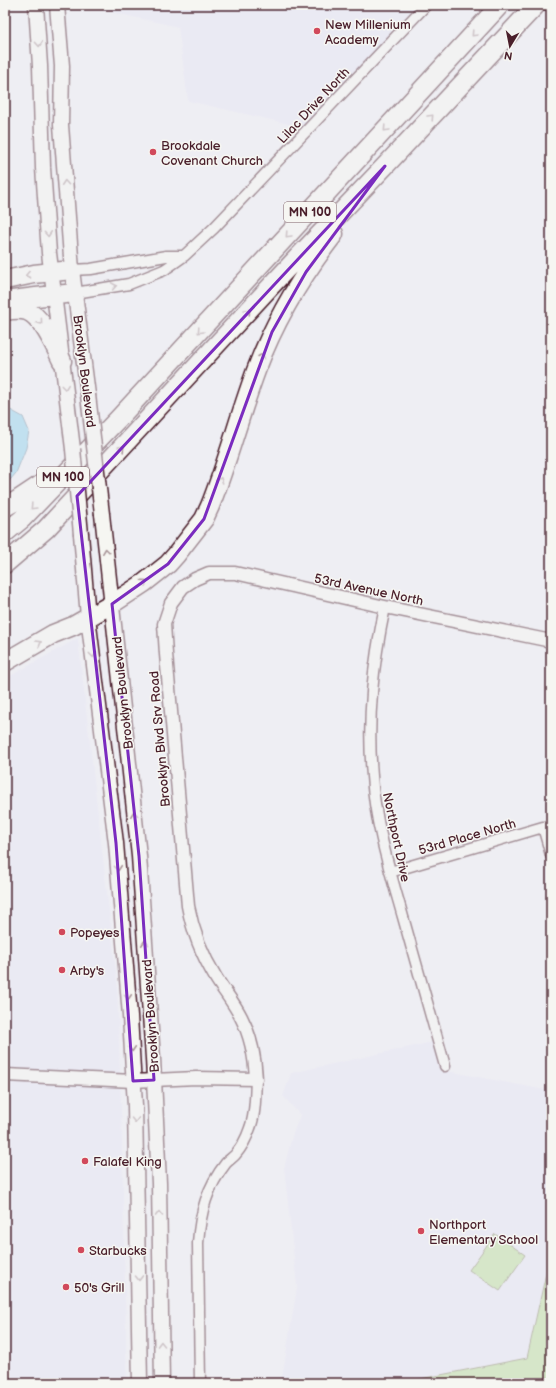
<svg xmlns="http://www.w3.org/2000/svg" width="556" height="1388" font-family="'Balsamiq Sans',sans-serif">
<style>
.built{fill:#e5e4f4}
.green{fill:#b8dc97;stroke:#817e61}
.water{fill:#8acfec;stroke:#70899f}
.lines{fill:none;stroke-linecap:round;stroke-linejoin:round}
.minor-casing{stroke:#4a1f2b;stroke-width:13}
.tertiary-casing{stroke:#4a1f2b;stroke-width:15}
.secondary-casing{stroke:#4a1f2b;stroke-width:17}
.motorway-casing{stroke:#4a1f2b;stroke-width:21}
.minor{stroke:#f6f6f2;stroke-width:10}
.tertiary{stroke:#f6f6f2;stroke-width:12}
.secondary{stroke:#f6f6f2;stroke-width:14}
.motorway{stroke:#f6f6f2;stroke-width:18}
.secondary-bridge-casing{stroke:#4a1f2b;stroke-width:17;stroke-linecap:butt}
.secondary-bridge{stroke:#f6f6f2;stroke-width:14}
.oneway{stroke:#a99598}
.marked{fill:none;stroke:#7b2cbf;stroke-width:3;stroke-linejoin:round}
.poi-dot{fill:#d1495b;stroke:#f6f6f2;stroke-width:1.5}
.labels{text-anchor:middle;stroke-width:3;stroke-linejoin:round;paint-order:stroke}
.shield{fill:#f6f6f2;stroke:#7e6067;stroke-width:1}
.shield-label{font-size:12px;font-weight:bold;fill:#4a1f2b}
.poi-label{font-size:13px;fill:#4a1f2b;stroke:#f6f6f2;text-anchor:start}
.street-label{font-size:13px;fill:#4a1f2b;stroke:#f6f6f2}
</style>
<rect width="100%" height="100%" fill="#eeeef3"/>
<filter id="ink" filterUnits="userSpaceOnUse"><feTurbulence type="fractalNoise" baseFrequency=".025" numOctaves="2"/><feDisplacementMap in="SourceGraphic" scale="8" xChannelSelector="R" yChannelSelector="G"/><feConvolveMatrix kernelMatrix="1 2 1 2 8 2 1 2 1" color-interpolation-filters="sRGB"/></filter>
<g filter="url(#ink)">
<path class="built" d="M 65,5 L 418,5 L 301,127 L 188,101 L 178,27 L 101,10 Z
M 78,638 L 117,980 L 122,1135 L 127,1383 L 5,1383 L 5,679 Z
M 432,1042 L 443,1070 L 551,1091 L 551,1251 L 527,1358 L 416,1380 L 415,1383 L 281,1383 L 297,1287 L 284,1168 L 292,1136 L 300,1115 L 283,1096 L 291,1073 Z"/>
<path class="green" d="M 495,1234 L 525,1255 L 500,1291 L 469,1270 Z
M 551,1251 L 551,1383 L 415,1383 L 415,1380 L 527,1358 Z"/>
<path class="water" d="M 5,407 L 23,417 L 29,431 L 26,448 L 16,473 L 5,486 Z"/>
<g class="lines">
<defs>
<path id="minor" d="M 184,256 L 214,228 L 426,5
M 72,270 L 91,269 L 166,256 L 184,256 L 164,270 L 129,284 L 75,293
M 385,607 C 373,664 367,717 372,776 C 375,824 390,871 403,917 C 417,967 431,1016 445,1066
M 543,827 L 551,855
M 390,872 L 543,827 L 551,827
M 200,1383 L 198,1243 C 200,1213 207,1187 226,1163 C 229,1160 232,1158 235,1155 C 242,1147 247,1137 250,1128 C 256,1113 255,1095 256,1079"/>
<path id="tertiary" d="M 5,1075 L 133,1081 L 196,1078 L 256,1079 C 255,1058 251,1036 241,1017 C 234,1003 224,991 216,978 C 202,955 193,933 188,906 L 166,654 L 164,624 L 171,603 L 183,587 L 195,579 L 209,573 L 235,573 L 385,607 L 551,641"/>
<path id="secondary" d="M 36,5 L 40,66 L 43,168 L 49,253 L 73,449
M 57,5 L 62,66 L 61,125 L 72,270 L 88,395
M 102,514 L 139,856 L 153,1058 L 159,1183 L 162,1383
M 81,534 L 88,617 L 116,843 L 130,1016 L 135,1106 L 140,1383"/>
<path id="motorway" d="M 5,280 L 34,274 L 72,270
M 5,301 L 36,297 L 75,293
M 5,311 C 11,310 21,309 27,311 C 43,317 55,347 62,361
M 5,507 L 16,501 L 49,479
M 5,533 L 22,519 L 119,418 L 500,5
M 5,564 L 46,529 L 296,259 L 385,166 L 536,5
M 5,662 L 53,634 L 73,626 L 112,604 L 144,583 L 168,564 L 176,555 L 204,519 L 210,506 C 228,461 240,413 257,368 C 275,320 303,274 334,234"/>
</defs>
<use href="#minor" class="minor-casing"/>
<use href="#tertiary" class="tertiary-casing"/>
<use href="#secondary" class="secondary-casing"/>
<use href="#motorway" class="motorway-casing"/>
<use href="#minor" class="minor"/>
<use href="#tertiary" class="tertiary"/>
<use href="#secondary" class="secondary"/>
<use href="#motorway" class="motorway"/>
<defs>
<path id="secondary-bridge" d="M 88,395 L 102,514
M 73,449 L 81,534"/>
</defs>
<use href="#secondary-bridge" class="secondary-bridge-casing"/>
<use href="#secondary-bridge" class="secondary-bridge"/>
</g>
<defs><path id="oneway-chevron" d="M-2-3.5L2.5 0L-2 3.5" fill="none" stroke-width="1.6" stroke-linecap="round" stroke-linejoin="round"/></defs>
<g class="oneway">
<use href="#oneway-chevron" transform="translate(474 34) rotate(133)"/>
<use href="#oneway-chevron" transform="translate(39 44) rotate(86)"/>
<use href="#oneway-chevron" transform="translate(431 117) rotate(-47)"/>
<use href="#oneway-chevron" transform="translate(386 129) rotate(133)"/>
<use href="#oneway-chevron" transform="translate(65 183) rotate(-94)"/>
<use href="#oneway-chevron" transform="translate(48 234) rotate(86)"/>
<use href="#oneway-chevron" transform="translate(288 235) rotate(133)"/>
<use href="#oneway-chevron" transform="translate(28 275) rotate(168)"/>
<use href="#oneway-chevron" transform="translate(114 286) rotate(-10)"/>
<use href="#oneway-chevron" transform="translate(248 311) rotate(-47)"/>
<use href="#oneway-chevron" transform="translate(40 322) rotate(50)"/>
<use href="#oneway-chevron" transform="translate(200 331) rotate(133)"/>
<use href="#oneway-chevron" transform="translate(262 356) rotate(-67)"/>
<use href="#oneway-chevron" transform="translate(65 387) rotate(83)"/>
<use href="#oneway-chevron" transform="translate(122 448) rotate(-47)"/>
<use href="#oneway-chevron" transform="translate(220 480) rotate(-72)"/>
<use href="#oneway-chevron" transform="translate(33 507) rotate(134)"/>
<use href="#oneway-chevron" transform="translate(106 551) rotate(-97)"/>
<use href="#oneway-chevron" transform="translate(145 582) rotate(-34)"/>
<use href="#oneway-chevron" transform="translate(39 643) rotate(-30)"/>
<use href="#oneway-chevron" transform="translate(93 655) rotate(83)"/>
<use href="#oneway-chevron" transform="translate(134 814) rotate(-96)"/>
<use href="#oneway-chevron" transform="translate(118 868) rotate(85)"/>
<use href="#oneway-chevron" transform="translate(145 943) rotate(-94)"/>
<use href="#oneway-chevron" transform="translate(128 997) rotate(86)"/>
<use href="#oneway-chevron" transform="translate(132 1049) rotate(86)"/>
<use href="#oneway-chevron" transform="translate(135 1120) rotate(89)"/>
<use href="#oneway-chevron" transform="translate(159 1214) rotate(-91)"/>
<use href="#oneway-chevron" transform="translate(139 1278) rotate(89)"/>
<use href="#oneway-chevron" transform="translate(161 1344) rotate(-91)"/>
</g>
</g>
<path d="M0 0H556V1388H0ZM 385,166 L 306,272 L 272,332 L 204,519 L 168,564 L 112,604 L 139,856 L 154,1080 L 133,1081 L 116,843 L 77,496 Z" fill="#eeeef3" fill-opacity=".55" fill-rule="evenodd"/>
<path class="marked" d="M 385,166 L 306,272 L 272,332 L 204,519 L 168,564 L 112,604 L 139,856 L 154,1080 L 133,1081 L 116,843 L 77,496 Z"/>
<g class="poi-dot">
<circle cx="317" cy="31" r="4"/>
<circle cx="153" cy="152" r="4"/>
<circle cx="62" cy="932" r="4"/>
<circle cx="62" cy="970" r="4"/>
<circle cx="85" cy="1161" r="4"/>
<circle cx="421" cy="1231" r="4"/>
<circle cx="81" cy="1250" r="4"/>
<circle cx="66" cy="1287" r="4"/>
</g>
<g class="labels">
<g class="shield">
<rect x="284" y="202" width="52" height="20" rx="3"/>
<rect x="37" y="467" width="52" height="20" rx="3"/>
</g>
<g class="shield-label">
<text x="310" y="216">MN 100</text>
<text x="63" y="481">MN 100</text>
</g>
<g class="poi-label">
<text x="325" y="29">New Millenium<tspan x="325" dy="15">Academy</tspan></text>
<text x="161" y="150">Brookdale<tspan x="161" dy="15">Covenant Church</tspan></text>
<text x="70" y="937">Popeyes</text>
<text x="70" y="975">Arby's</text>
<text x="93" y="1166">Falafel King</text>
<text x="429" y="1229">Northport<tspan x="429" dy="15">Elementary School</tspan></text>
<text x="89" y="1255">Starbucks</text>
<text x="74" y="1292">50's Grill</text>
</g>
<g class="street-label">
<text transform="translate(313 105) rotate(-47)" y="5">Lilac Drive North</text>
<text transform="translate(85 371) rotate(83)" y="5">Brooklyn Boulevard</text>
<text transform="translate(369 589) rotate(12)" y="5">53rd Avenue North</text>
<text transform="translate(122 693) rotate(-96)" y="5">Brooklyn Boulevard</text>
<text transform="translate(159 739) rotate(-95)" y="5">Brooklyn Blvd Srv Road</text>
<text transform="translate(467 836) rotate(-16)" y="5">53rd Place North</text>
<text transform="translate(397 837) rotate(78)" y="5">Northport Drive</text>
<text transform="translate(150 1016) rotate(-94)" y="5">Brooklyn Boulevard</text>
</g>
</g>
<rect width="556" height="1388" fill="none" stroke="#f6f6f2" stroke-width="20"/>
<rect x="10" y="10" width="536" height="1368" fill="none" stroke="#4a1f2b" stroke-width="1.5" filter="url(#ink)"/>
<g transform="translate(510 46) rotate(190)" stroke="#f6f6f2" stroke-width="3" paint-order="stroke">
<path d="M0-3L7 15L0 10L-7 15Z" fill="#4a1f2b"/>
<text y="-6" font-size="11" font-weight="bold" text-anchor="middle" fill="#4a1f2b">N</text>
</g>
</svg>
